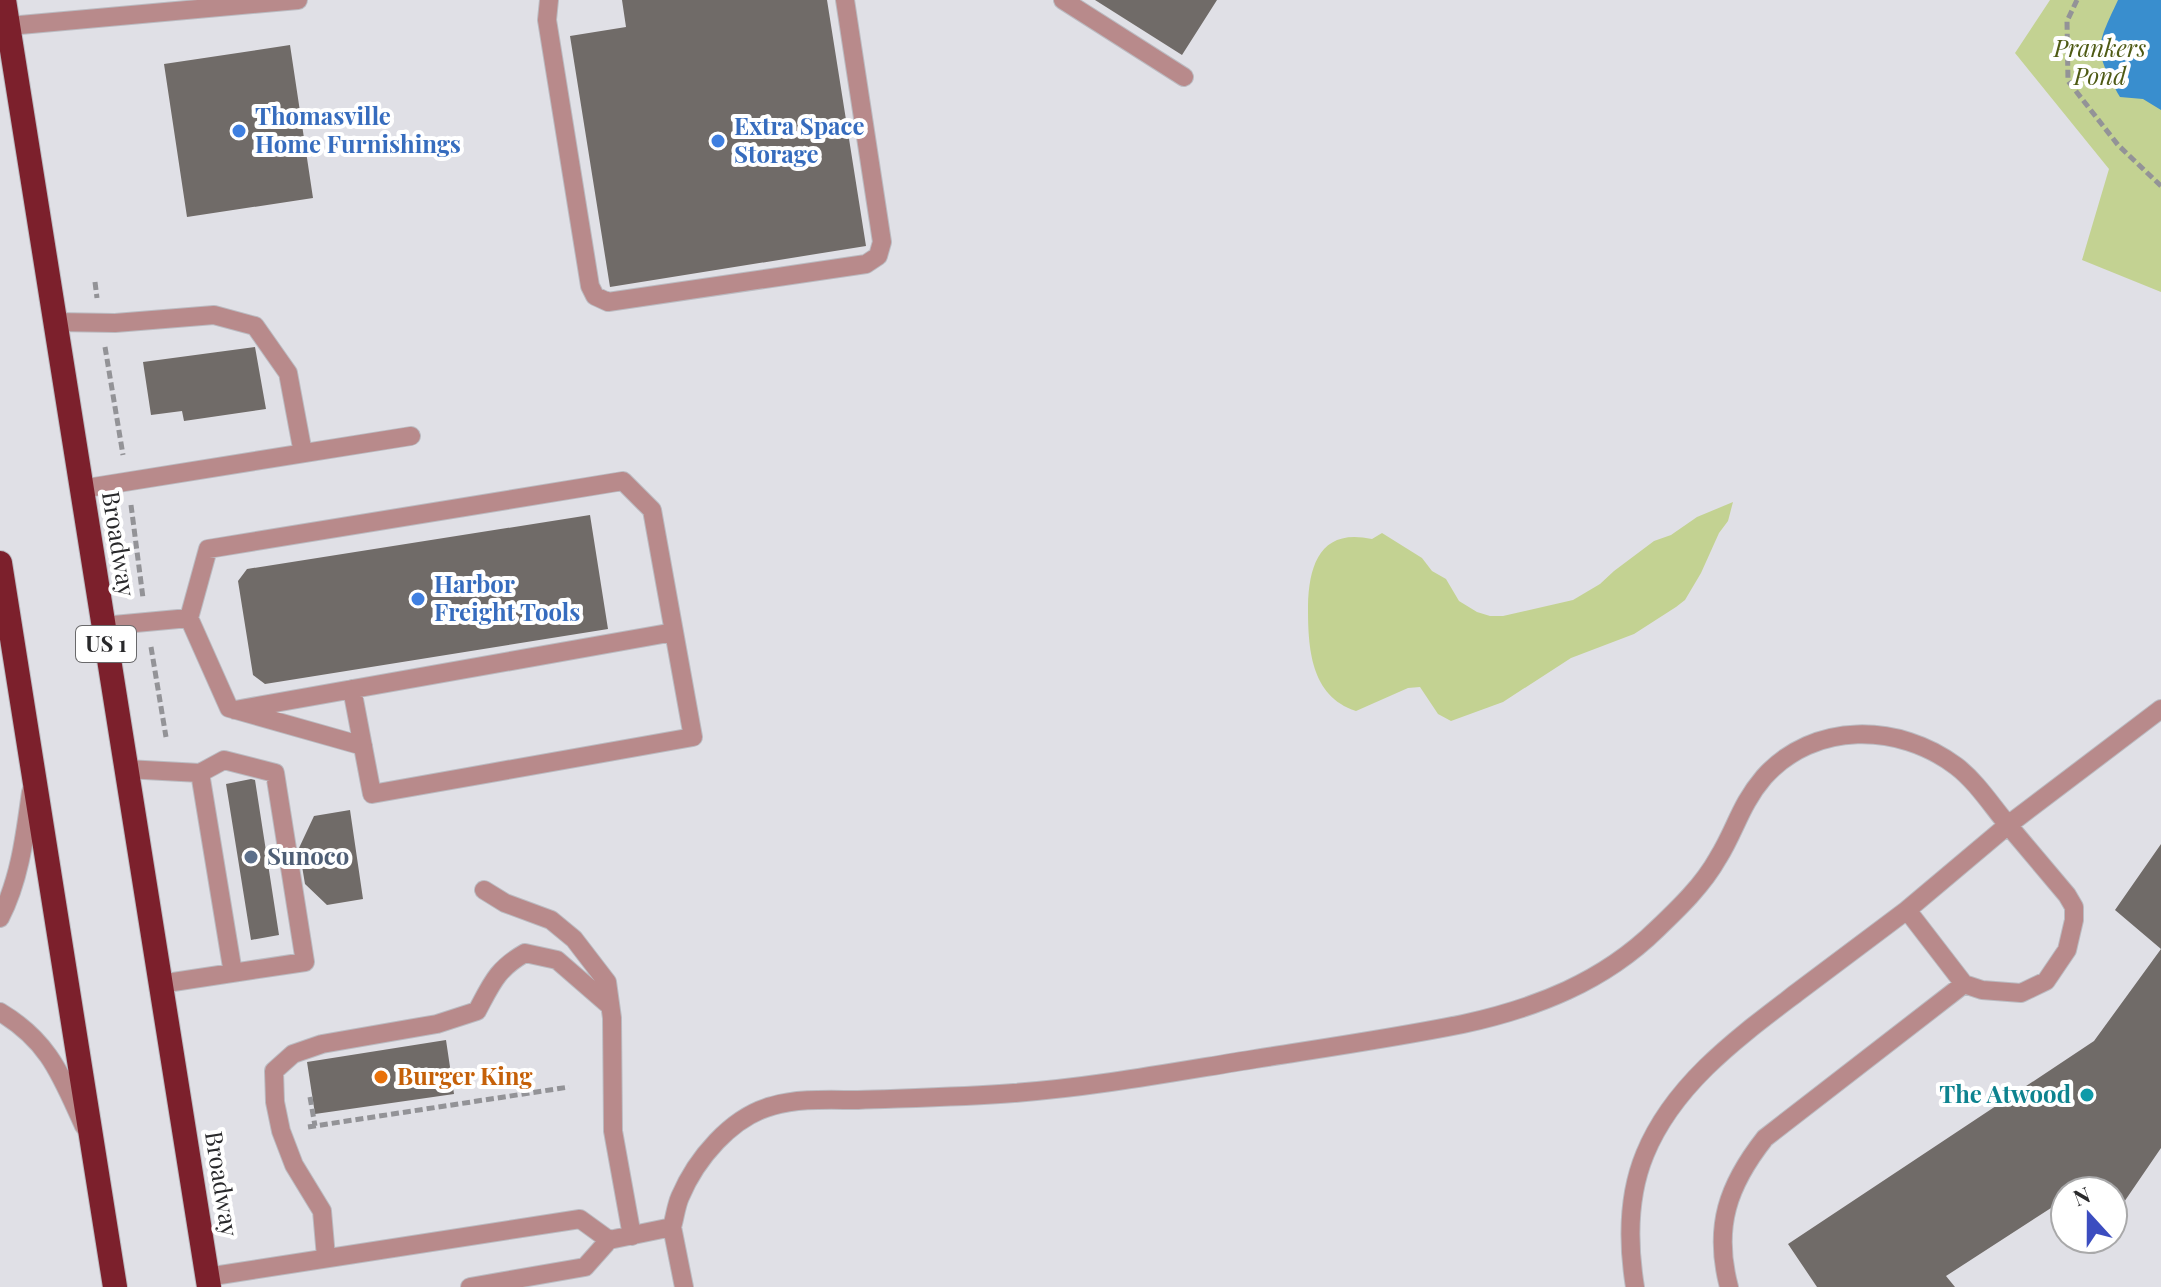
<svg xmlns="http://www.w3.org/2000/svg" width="2161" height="1287" font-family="'Playfair Display',serif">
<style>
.green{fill:#c3d292}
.water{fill:#398ece}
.building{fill:#706b68}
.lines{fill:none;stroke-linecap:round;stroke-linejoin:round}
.lane-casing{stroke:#bbbbc1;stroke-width:20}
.highway-casing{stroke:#bbbbc1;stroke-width:26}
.path{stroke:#939397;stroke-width:5;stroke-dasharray:8 4;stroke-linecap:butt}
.lane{stroke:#b88a8b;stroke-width:18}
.highway{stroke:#7c202c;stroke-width:24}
.shop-dot{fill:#3f7fe0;stroke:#fff;stroke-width:3}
.service-dot{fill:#5c6f8a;stroke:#fff;stroke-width:3}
.food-dot{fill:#e8710a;stroke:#fff;stroke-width:3}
.culture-dot{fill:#0f9aa8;stroke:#fff;stroke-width:3}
.labels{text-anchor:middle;stroke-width:8;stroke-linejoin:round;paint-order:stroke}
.shield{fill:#fff;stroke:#69696b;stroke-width:2}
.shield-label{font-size:22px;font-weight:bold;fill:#29292b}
.park-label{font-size:24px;font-style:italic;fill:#4e5a14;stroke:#fff}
.shop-label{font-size:24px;font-weight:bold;fill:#366cbe;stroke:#fff;text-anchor:start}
.street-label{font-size:24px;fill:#29292b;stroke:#fff}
.service-label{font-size:24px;font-weight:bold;fill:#4e5e75;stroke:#fff;text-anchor:start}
.food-label{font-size:24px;font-weight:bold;fill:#c56008;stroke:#fff;text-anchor:start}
.culture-label{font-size:24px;font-weight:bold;fill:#0d838f;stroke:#fff;text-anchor:end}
</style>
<rect width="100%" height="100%" fill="#e0e0e6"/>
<path class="green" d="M 2050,0 L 2161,0 L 2161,292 L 2082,260 L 2109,169 L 2015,53 Z
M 1733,502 L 1728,521 L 1719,533 L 1701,573 L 1685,600 L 1676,607 L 1634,634 L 1571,658 L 1503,702 L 1451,721 L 1438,714 L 1420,687 L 1408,688 L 1356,711 C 1310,696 1308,647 1308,606 C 1309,562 1322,528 1372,539 L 1382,533 L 1422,558 L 1432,571 L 1446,579 L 1459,601 L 1477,612 L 1490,616 L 1503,616 L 1573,600 L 1600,584 L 1614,571 L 1654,541 L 1671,535 L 1697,517 Z"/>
<path class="water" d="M 2118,0 L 2161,0 L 2161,110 L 2143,99 L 2120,97 C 2094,49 2095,49 2118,0 Z"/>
<path class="building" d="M 622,0 L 827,0 L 866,246 L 610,287 L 570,36 L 626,27 Z
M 1095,0 L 1217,0 L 1182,55 Z
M 290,45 L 313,198 L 187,217 L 164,64 Z
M 255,347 L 266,409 L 184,421 L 182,411 L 151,415 L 143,362 Z
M 590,515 L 608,629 L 265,684 L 253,675 L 238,581 L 247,569 Z
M 251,779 L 255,780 L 279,935 L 251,940 L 226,784 Z
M 350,810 L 363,899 L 327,905 L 305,884 L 299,848 L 314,816 Z
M 2161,844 L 2161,1148 L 2122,1205 L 2113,1199 L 2113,1191 L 2100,1191 L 2088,1184 L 2077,1191 L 2065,1191 L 2065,1199 L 1946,1276 L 1955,1287 L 1817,1287 L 1788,1244 L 2094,1041 L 2161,949 L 2115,910 Z
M 446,1040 L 454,1094 L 315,1114 L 307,1062 Z"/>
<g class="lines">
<defs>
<path id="lane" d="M 549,0 L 547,20 L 590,286 L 595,296 L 608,302 L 866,264 L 878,256 L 882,242 L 845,0
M 1063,0 L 1184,77
M 9,26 L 298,0
M 55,322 L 115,323 L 214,315 L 255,326 L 288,373 L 303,453
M 81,489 L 411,436
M 189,618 L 208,549 L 623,481 L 652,510 L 693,737 L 372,794 L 352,689
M 103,626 L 189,618 L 229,708 L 363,746
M 235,710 L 674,632
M 126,769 L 200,773 L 224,760 L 275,773 L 305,962 L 160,984
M 200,773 L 233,973
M 2008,825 L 2067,895 L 2074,907 L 2074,920 L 2067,950 L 2046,981 L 2021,993 L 1982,990 L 1964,984 L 1907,910 Z
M 484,890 L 505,903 L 551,920 L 574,939 L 607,982 L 612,1018 L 613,1131 L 632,1236
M 0,918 C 20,879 25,835 31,792
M 0,1012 C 50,1042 61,1076 84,1126
M 672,1227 L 684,1287
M 609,1240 L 672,1227 C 675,1217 676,1206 680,1197 C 696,1159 731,1117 772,1106 C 799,1098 830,1100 858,1100 C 910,1098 962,1097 1014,1093 C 1095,1087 1174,1072 1255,1059 C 1324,1048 1394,1038 1463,1024 C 1536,1008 1603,982 1657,929 C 1679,908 1703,885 1718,858 C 1736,829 1740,805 1764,777 C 1814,721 1899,723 1956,766 C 1976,781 1992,806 2008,825 L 2161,709
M 326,1257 L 322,1211 L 294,1165 L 281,1131 L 275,1102 L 274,1071 L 293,1054 L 322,1044 L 437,1024 L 477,1011 C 492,983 497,969 525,953 L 557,960 L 610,1006
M 207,1277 L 580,1219 L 609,1240 L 585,1267 L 470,1287
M 1635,1287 C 1628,1244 1628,1195 1645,1154 C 1674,1083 1740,1036 1799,991 C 1835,964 1871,937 1907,910
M 1729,1287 C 1713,1227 1728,1185 1765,1138 L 1964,984"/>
<path id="highway" d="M 4,0 L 209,1287
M 0,563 L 115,1287"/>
</defs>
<use href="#lane" class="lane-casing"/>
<use href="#highway" class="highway-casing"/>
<path class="path" d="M 2077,0 L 2067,21 L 2068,81 L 2118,145 L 2161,186
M 95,282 L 97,298
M 105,347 L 123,455
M 131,505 L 143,598
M 151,647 L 166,737
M 310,1097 L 315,1126
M 308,1127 L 569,1087"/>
<use href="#lane" class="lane"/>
<use href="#highway" class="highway"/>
</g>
<g class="shop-dot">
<circle cx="239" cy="131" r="8"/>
<circle cx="718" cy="141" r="8"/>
<circle cx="418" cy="599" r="8"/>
</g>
<circle class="service-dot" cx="251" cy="857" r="8"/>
<circle class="food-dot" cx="381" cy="1077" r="8"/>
<circle class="culture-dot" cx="2087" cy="1095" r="8"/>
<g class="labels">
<rect class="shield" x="76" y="626" width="60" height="36" rx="6"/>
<g class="shield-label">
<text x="106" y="652">US 1</text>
</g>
<g class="park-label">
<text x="2100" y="57">Prankers<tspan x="2100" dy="28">Pond</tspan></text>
</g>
<g class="shop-label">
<text x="255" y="125">Thomasville<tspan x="255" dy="28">Home Furnishings</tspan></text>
<text x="734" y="135">Extra Space<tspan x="734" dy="28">Storage</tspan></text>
<text x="434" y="593">Harbor<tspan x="434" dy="28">Freight Tools</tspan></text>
</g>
<g class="street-label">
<text transform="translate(118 544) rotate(81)" y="8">Broadway</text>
<text transform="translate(221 1184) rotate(81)" y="8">Broadway</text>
</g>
<g class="service-label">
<text x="267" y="865">Sunoco</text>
</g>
<g class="food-label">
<text x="397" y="1085">Burger King</text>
</g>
<g class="culture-label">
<text x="2071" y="1103">The Atwood</text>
</g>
</g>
<g transform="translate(2089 1215) rotate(339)"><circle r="38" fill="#ffffff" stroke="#a9a9aa" stroke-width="2"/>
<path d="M0-6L14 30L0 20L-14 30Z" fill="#3c4dc0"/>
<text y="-12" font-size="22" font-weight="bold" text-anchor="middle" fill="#29292b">N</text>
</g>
</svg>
